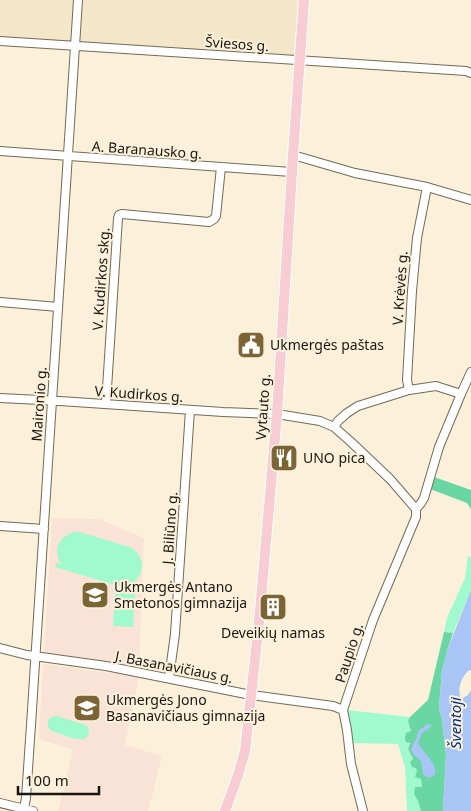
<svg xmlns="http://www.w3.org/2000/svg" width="471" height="811" font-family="'Noto Sans',sans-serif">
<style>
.built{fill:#f4e6c9}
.education{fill:#f9e3d6}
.green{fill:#a0face}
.forest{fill:#6ad6a4}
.water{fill:#a9c5f5}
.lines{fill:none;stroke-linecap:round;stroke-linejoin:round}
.minor-casing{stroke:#736956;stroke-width:10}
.major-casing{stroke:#fff;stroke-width:12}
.minor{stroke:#fff;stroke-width:8}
.major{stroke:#f8ccd3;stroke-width:10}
.labels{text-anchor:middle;stroke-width:4;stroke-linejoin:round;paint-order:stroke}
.street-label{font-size:14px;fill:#1b1710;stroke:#fbf1db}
.poi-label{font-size:14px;fill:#1b1710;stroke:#fbf1db;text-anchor:start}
.water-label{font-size:15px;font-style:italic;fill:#002f87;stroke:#fbf1db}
</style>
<rect width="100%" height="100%" fill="#fbf1db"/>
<path class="built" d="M 0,0 L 299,0 L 295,58 L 74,44 L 0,37 Z"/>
<path class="education" d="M 52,518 L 99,519 L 144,538 L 139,666 L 44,652 Z
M 43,664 L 139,677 L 125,745 L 162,756 L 148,811 L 58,811 L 73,750 L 39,739 Z"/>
<path class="green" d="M 74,532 L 80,532 L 132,548 C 146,558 145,576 130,585 L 142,589 L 141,593 L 55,567 L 56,563 L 61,564 C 53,550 58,537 74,532 Z
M 468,555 L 471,558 L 471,590 L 453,633 L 444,632 L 447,618 L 465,578 Z
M 115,592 L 135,593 L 133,627 L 113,626 Z
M 347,710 L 410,717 L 408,721 L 411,731 L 408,749 L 421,779 L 422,787 L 414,794 L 418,801 L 421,811 L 407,811 L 405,767 L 398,744 L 351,743 Z
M 56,716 L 83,724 L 87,726 L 89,729 C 89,734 88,738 83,739 C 77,741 57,733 50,730 L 48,726 L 48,720 L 52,717 Z"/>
<path class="forest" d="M 434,477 L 471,490 L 471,509 L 467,503 L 430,489 Z
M 444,632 L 453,633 L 448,648 L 442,671 L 439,708 L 442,719 L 446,755 L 443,811 L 421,811 L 418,801 L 414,794 L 415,787 L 422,787 L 421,779 L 415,777 L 417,771 L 416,768 L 412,767 L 410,762 L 413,759 L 408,749 L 410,743 L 406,742 L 405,738 L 406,733 L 411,731 L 408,721 L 410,717 L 428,700 Z"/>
<path class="water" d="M 471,590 L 471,671 L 469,670 C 461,678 457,688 461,699 L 468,695 L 471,690 L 471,811 L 443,811 L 446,755 L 442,719 L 439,708 L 442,671 L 448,648 Z
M 428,724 L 431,725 L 430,728 L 422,733 L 418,743 C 422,752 447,773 429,778 L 423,774 L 421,761 C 412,753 408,753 415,741 C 417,738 417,735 418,732 C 420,729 425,726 428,724 Z"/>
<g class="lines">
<defs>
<path id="minor" d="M 0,41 L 466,71 L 471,73
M 0,151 L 291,172
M 293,155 L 355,173 L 427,187 L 471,200
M 0,302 L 58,307
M 409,390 L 407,380 L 412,291 L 417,238 L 427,187
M 0,398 L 60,401 L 223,412 L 277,414 L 320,421 L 334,427 L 351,442 L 390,479 L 416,509
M 106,404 L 118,218 L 119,215 L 122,214 L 209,222 L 214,219 L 216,216 L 221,167
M 334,427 L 338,421 L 347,413 L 358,406 L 409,390 L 436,386 L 461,394
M 0,526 L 44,529
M 0,648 L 27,655 L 106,666 L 251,695 L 333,706 L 343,710
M 169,678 L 175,634 L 190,410
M 0,803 L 33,811
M 24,809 L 26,798 L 31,725 L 78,0
M 363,811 L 351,764 L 347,730 L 343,710 L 373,620 L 416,517 L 416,509 L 421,503 L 424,498 L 439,447 L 461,394 L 471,372"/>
<path id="major" d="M 225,811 L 238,775 L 245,751 L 259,622 L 277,414 L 293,155 L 304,0"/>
</defs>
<use href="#minor" class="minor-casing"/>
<use href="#major" class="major-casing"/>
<use href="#minor" class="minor"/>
<use href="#major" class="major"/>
</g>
<defs>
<symbol id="civic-square" viewBox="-11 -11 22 22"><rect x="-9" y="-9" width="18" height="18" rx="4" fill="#7c6535" stroke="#fbf1db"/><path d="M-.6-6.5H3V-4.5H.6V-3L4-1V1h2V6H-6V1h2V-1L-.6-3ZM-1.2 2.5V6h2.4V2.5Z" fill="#fff"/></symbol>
<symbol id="restaurant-square" viewBox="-11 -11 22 22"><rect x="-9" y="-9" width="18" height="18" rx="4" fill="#7c6535" stroke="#fbf1db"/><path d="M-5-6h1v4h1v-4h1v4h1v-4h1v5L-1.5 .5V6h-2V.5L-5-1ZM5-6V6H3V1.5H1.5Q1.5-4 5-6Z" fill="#fff"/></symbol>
<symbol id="school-square" viewBox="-11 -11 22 22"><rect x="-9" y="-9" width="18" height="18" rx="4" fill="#7c6535" stroke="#fbf1db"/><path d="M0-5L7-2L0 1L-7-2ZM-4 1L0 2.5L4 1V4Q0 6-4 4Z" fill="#fff"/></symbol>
<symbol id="building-square" viewBox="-11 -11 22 22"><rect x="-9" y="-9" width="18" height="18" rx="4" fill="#7c6535" stroke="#fbf1db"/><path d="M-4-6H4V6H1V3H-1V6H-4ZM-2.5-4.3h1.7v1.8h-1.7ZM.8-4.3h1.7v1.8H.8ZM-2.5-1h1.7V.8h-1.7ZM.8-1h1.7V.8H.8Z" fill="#fff"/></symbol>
</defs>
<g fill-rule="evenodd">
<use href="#civic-square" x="235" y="329" width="32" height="32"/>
<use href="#restaurant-square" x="268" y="442" width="32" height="32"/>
<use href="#school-square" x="79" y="579" width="32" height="32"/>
<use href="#building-square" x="257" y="591" width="32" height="32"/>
<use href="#school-square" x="71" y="692" width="32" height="32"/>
</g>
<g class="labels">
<g class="street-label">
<text transform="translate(237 44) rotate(4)" y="5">Šviesos g.</text>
<text transform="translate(147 150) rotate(4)" y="5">A. Baranausko g.</text>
<text transform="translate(101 279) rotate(-86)" y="5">V. Kudirkos skg.</text>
<text transform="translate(400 288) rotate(-86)" y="5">V. Krėvės g.</text>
<text transform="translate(139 394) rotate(4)" y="5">V. Kudirkos g.</text>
<text transform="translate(39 404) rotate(-86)" y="5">Maironio g.</text>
<text transform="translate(263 407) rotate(-86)" y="5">Vytauto g.</text>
<text transform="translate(170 528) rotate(-86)" y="5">J. Biliūno g.</text>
<text transform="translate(349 653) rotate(-72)" y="5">Paupio g.</text>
<text transform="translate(174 667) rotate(11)" y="5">J. Basanavičiaus g.</text>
</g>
<g class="poi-label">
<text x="270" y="350">Ukmergės paštas</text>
<text x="303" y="463">UNO pica</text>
<text x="114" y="592">Ukmergės Antano<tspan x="114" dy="16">Smetonos gimnazija</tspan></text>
<text x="273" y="638" text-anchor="middle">Deveikių namas</text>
<text x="106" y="705">Ukmergės Jono<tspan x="106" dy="16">Basanavičiaus gimnazija</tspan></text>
</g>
<g class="water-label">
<text transform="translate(456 723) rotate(-90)" y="5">Šventoji</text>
</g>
</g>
<path d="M18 786v8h81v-8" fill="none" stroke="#1b1710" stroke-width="2.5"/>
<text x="25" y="786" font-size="15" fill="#1b1710" stroke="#fbf1db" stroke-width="4" paint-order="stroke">100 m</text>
</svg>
